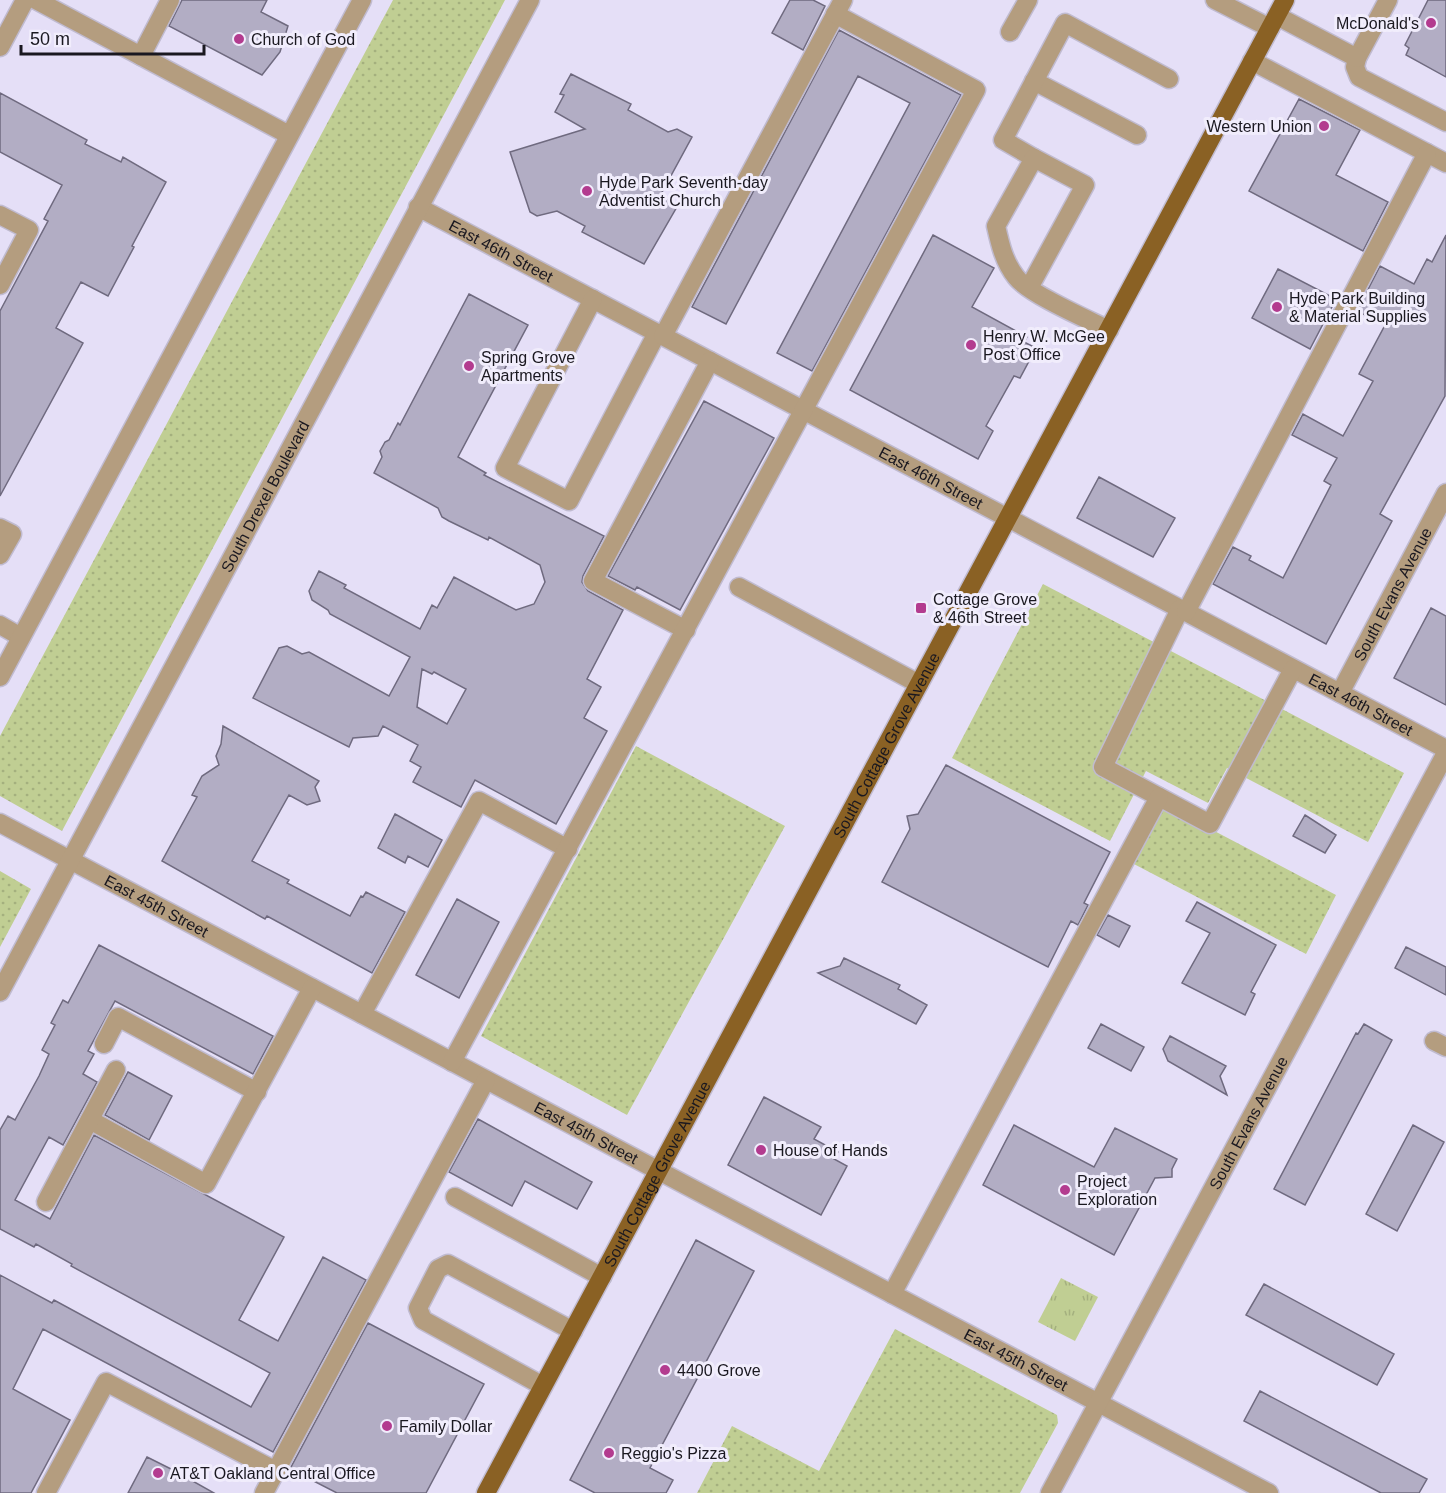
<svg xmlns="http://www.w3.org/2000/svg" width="1446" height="1493" font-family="Arial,sans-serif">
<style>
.grass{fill:url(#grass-dots)}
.park{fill:url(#park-tufts)}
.building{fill:#b2adc4;stroke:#6f6a7f;stroke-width:1.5;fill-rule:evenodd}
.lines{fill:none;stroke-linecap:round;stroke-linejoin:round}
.minor-casing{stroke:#c0bbd0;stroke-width:21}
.major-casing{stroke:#c0bbd0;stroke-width:21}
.minor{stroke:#b49d7f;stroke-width:18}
.major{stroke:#8a6124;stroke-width:18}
.poi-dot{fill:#b33b8f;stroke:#f1edfc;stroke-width:2}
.labels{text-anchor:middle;stroke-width:6;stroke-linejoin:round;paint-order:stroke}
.poi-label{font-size:16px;fill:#1a1820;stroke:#f1edfc;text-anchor:start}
.street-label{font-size:16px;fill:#1a1820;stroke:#f1edfc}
</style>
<defs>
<pattern id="grass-dots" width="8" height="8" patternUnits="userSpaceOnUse" patternTransform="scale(1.5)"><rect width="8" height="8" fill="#c0ce93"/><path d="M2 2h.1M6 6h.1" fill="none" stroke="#a4b07e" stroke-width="1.8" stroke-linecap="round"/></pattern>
<pattern id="park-tufts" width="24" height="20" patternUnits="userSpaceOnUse" patternTransform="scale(1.5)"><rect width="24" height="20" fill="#c0ce93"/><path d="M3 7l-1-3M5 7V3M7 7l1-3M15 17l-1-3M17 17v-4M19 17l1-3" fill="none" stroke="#a4b07e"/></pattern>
</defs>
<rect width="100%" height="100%" fill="#e5dff7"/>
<path class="grass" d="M 393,0 L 505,0 L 62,831 L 0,796 L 0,736 Z
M 1043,584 L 1404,773 L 1368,842 L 1227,768 L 1208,803 L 1146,771 L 1110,841 L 952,758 Z
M 636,746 L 785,826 L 627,1115 L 481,1036 Z
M 1163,804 L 1336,895 L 1306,954 L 1132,863 Z
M 0,871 L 31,889 L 0,947 Z
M 895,1329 L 1057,1415 L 1058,1423 L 1020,1493 L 697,1493 L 732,1426 L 819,1471 Z"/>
<path class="park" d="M 1061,1278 L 1098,1297 L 1075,1341 L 1038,1322 Z"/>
<path class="building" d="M 182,0 L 267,0 L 261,12 L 288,26 L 280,52 L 262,75 L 169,26 Z
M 790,0 L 813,0 L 825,6 L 803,50 L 772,33 Z
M 1428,0 L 1446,0 L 1446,77 L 1406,55 L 1409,48 L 1405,45 Z
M 839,30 L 961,95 L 812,371 L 777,353 L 910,103 L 858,76 L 726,324 L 692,307 Z
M 571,74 L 631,104 L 628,110 L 668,132 L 677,129 L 692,137 L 660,196 L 678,205 L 644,264 L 582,232 L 585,226 L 557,211 L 537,216 L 530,212 L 510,152 L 585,129 L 555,112 L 564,95 L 560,94 Z
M 0,93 L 87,140 L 85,144 L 121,162 L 123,157 L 166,182 L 132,246 L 134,247 L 108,296 L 81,282 L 56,328 L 83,343 L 0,496 L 0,311 L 48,221 L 44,219 L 62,185 L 0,152 Z
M 1299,99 L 1360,130 L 1336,175 L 1388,202 L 1363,251 L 1249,191 Z
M 933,235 L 994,268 L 972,307 L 1027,337 L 1024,342 L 1036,348 L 1020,378 L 1014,376 L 986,426 L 993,431 L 978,459 L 850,390 Z
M 1446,235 L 1445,396 L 1380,514 L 1392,521 L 1326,644 L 1213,584 L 1233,547 L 1251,556 L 1249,560 L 1283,578 L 1331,485 L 1324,481 L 1337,458 L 1292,435 L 1303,414 L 1343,436 L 1373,381 L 1359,374 L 1385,325 L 1357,311 L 1380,266 L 1414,284 L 1427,259 L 1432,262 Z
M 1278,269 L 1336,299 L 1310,349 L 1252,318 Z
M 469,294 L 528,325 L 458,457 L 486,473 L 484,475 L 604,536 L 583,576 L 582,582 L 588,591 L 623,610 L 587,679 L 601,687 L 584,718 L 607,731 L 556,824 L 475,780 L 461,807 L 413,782 L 421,767 L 410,761 L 418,745 L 383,726 L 378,736 L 353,738 L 349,747 L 253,698 L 279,648 L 287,646 L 302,654 L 309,652 L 389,696 L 410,657 L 330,614 L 328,610 L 312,600 L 309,591 L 319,571 L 346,585 L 344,588 L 420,629 L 432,605 L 437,608 L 454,577 L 516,610 L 534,604 L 545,582 L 540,565 L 489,537 L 488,540 L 449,521 L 442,517 L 438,508 L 374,473 L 382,457 L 380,451 L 385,442 L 389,440 L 398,423 L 400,425 ZM 422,669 L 432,674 L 434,672 L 466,689 L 447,724 L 417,707 Z
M 704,401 L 774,438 L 680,610 L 637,587 L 635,590 L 608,576 Z
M 1099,477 L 1175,518 L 1153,557 L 1077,518 Z
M 1431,608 L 1446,616 L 1446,705 L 1394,678 Z
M 223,726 L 319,781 L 315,787 L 320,801 L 307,805 L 289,795 L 252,861 L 289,880 L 287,883 L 350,916 L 361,896 L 363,897 L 366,892 L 405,912 L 372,973 L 267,916 L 265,919 L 162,861 L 197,797 L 192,795 L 202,776 L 219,765 L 216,756 L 221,744 Z
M 946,765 L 1110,852 L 1084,903 L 1088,905 L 1078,925 L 1071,921 L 1048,967 L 882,882 L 910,829 L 907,816 L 918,814 Z
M 395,814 L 442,840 L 428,867 L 408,856 L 405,863 L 378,848 Z
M 1305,815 L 1336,835 L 1325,853 L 1293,836 Z
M 457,899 L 499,922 L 459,998 L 416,975 Z
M 1197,902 L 1276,945 L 1251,992 L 1255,994 L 1245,1015 L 1182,983 L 1210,933 L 1186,921 Z
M 1108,915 L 1130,926 L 1119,947 L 1097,935 Z
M 99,945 L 273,1036 L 253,1074 L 115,1001 L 88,1051 L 94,1054 L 83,1074 L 97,1082 L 63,1145 L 49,1137 L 15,1200 L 50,1219 L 94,1135 L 284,1237 L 239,1320 L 278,1341 L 323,1257 L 366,1280 L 273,1452 L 43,1329 L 13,1389 L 70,1420 L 31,1493 L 0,1493 L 0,1275 L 52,1303 L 54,1300 L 251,1407 L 270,1373 L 71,1266 L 72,1264 L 36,1244 L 34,1247 L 0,1229 L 0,1130 L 8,1116 L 15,1120 L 39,1076 L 49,1054 L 42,1050 L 55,1025 L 51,1023 L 63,1000 L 68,1003 Z
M 1406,947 L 1446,967 L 1446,995 L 1395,968 Z
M 844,958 L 900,985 L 898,989 L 927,1005 L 916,1024 L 818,973 L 840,966 Z
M 1101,1024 L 1144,1047 L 1131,1071 L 1088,1048 Z
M 1364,1024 L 1392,1040 L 1305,1205 L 1274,1189 L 1356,1033 L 1358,1034 Z
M 1170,1036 L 1226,1066 L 1220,1076 L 1227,1095 L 1168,1061 L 1163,1049 Z
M 128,1072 L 172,1096 L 149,1140 L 105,1115 Z
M 764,1097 L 821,1127 L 814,1139 L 838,1152 L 834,1159 L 847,1166 L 821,1215 L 728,1165 Z
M 478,1119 L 592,1182 L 577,1209 L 525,1181 L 512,1206 L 449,1172 Z
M 1014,1125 L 1094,1167 L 1115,1128 L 1177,1159 L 1172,1169 L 1172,1177 L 1155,1178 L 1114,1255 L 983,1185 Z
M 1413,1125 L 1444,1142 L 1397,1231 L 1366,1214 Z
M 696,1240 L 754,1271 L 650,1468 L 673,1480 L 666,1493 L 595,1493 L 570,1480 Z
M 1264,1284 L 1394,1354 L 1377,1385 L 1246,1315 Z
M 368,1323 L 484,1384 L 426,1493 L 337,1493 L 290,1469 Z
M 1260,1391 L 1427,1479 L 1419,1493 L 1381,1493 L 1244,1421 Z
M 147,1457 L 173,1470 L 214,1493 L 128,1493 Z"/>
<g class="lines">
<defs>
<g id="minor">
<path d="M 36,0 L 289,135"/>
<path d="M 1215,0 L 1270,28"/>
<path d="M 1388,0 L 1357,58 L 1355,67 L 1359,77 L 1446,122"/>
<path d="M 1277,16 L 1357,58"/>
<path d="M 1010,32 L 1028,0"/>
<path d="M 0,47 L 25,0"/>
<path d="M 141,56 L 170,0"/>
<path d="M 1252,61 L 1446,163"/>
<path d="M 1034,81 L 1137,135"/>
<path d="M 1034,158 L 1003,140 L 1065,23 L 1169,79"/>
<path id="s1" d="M 418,207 L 1446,749"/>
<path d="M 0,215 L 29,230 L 0,285"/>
<path d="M 1029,288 L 1085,185 L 1034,158 L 996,226 C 1000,244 1004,262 1016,277 C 1029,294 1087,319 1109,330"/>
<path d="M 593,299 L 505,468 L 569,501 L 657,333"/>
<path d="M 663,336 L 843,0"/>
<path d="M 0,528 L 12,534 L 0,555"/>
<path d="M 739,587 L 919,684"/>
<path d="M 1180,609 L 1103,767 L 1210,824 L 1293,669"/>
<path d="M 1186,612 L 1427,153"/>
<path d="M 0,625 L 21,637"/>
<path d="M 686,630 L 593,581 L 710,361"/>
<path d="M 0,677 L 362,0"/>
<path id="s2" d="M 1340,693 L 1446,493"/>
<path id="s3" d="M 0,823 L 1269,1493"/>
<path id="s4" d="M 0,992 L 530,0"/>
<path d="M 362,1014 L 479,801 L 568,849"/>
<path d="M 1434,1041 L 1446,1047"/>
<path d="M 104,1044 L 118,1017 L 257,1092"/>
<path d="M 452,1062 L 976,90 L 835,14"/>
<path d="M 90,1120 L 206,1184 L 312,988"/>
<path d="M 455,1197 L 602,1277"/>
<path d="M 46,1202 L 116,1070"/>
<path d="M 892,1294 L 1159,797"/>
<path d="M 543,1386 L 423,1320 L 418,1308 L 438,1269 L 448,1264 L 573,1331"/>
<path d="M 46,1493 L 106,1382 L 276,1471"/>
<path d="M 264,1493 L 486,1080"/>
<path id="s5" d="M 1050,1493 L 1446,753"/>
</g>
<g id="major">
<path id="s6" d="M 486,1493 L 1285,0"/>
</g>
</defs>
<use href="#minor" class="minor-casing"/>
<use href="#major" class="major-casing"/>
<use href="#minor" class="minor"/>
<use href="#major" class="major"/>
</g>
<g class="poi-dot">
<circle cx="1431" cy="23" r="6"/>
<circle cx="239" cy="39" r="6"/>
<circle cx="1324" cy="126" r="6"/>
<circle cx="587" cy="191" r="6"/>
<circle cx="1277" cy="307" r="6"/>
<circle cx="971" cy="345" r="6"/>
<circle cx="469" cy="366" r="6"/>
<rect x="915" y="602" width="12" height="12" rx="3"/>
<circle cx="761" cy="1150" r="6"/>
<circle cx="1065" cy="1190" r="6"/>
<circle cx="665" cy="1370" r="6"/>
<circle cx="387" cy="1426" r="6"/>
<circle cx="609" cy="1453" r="6"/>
<circle cx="158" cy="1473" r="6"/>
</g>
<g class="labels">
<g class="poi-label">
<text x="1419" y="29" text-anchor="end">McDonald's</text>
<text x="251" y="45">Church of God</text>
<text x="1312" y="132" text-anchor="end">Western Union</text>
<text x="599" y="188">Hyde Park Seventh-day<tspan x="599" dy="18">Adventist Church</tspan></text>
<text x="1289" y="304">Hyde Park Building<tspan x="1289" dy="18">&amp; Material Supplies</tspan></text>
<text x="983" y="342">Henry W. McGee<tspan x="983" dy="18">Post Office</tspan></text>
<text x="481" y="363">Spring Grove<tspan x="481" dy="18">Apartments</tspan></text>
<text x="933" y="605">Cottage Grove<tspan x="933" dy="18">&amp; 46th Street</tspan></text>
<text x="773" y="1156">House of Hands</text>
<text x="1077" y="1187">Project<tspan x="1077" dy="18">Exploration</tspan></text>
<text x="677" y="1376">4400 Grove</text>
<text x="399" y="1432">Family Dollar</text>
<text x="621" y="1459">Reggio's Pizza</text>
<text x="170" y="1479">AT&amp;T Oakland Central Office</text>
</g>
<g class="street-label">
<text dy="6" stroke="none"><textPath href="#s1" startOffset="94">East 46th Street</textPath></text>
<text dy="6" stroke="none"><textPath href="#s1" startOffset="580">East 46th Street</textPath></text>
<text dy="6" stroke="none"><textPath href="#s4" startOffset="562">South Drexel Boulevard</textPath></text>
<text dy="6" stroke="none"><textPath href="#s2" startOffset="112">South Evans Avenue</textPath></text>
<text dy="6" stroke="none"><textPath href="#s1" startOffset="1066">East 46th Street</textPath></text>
<text dy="6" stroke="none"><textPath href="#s6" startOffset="848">South Cottage Grove Avenue</textPath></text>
<text dy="6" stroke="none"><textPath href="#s3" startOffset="177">East 45th Street</textPath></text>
<text dy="6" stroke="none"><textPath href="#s5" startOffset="420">South Evans Avenue</textPath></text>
<text dy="6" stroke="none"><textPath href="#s3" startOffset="663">East 45th Street</textPath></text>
<text dy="6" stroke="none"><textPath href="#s6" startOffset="362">South Cottage Grove Avenue</textPath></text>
<text dy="6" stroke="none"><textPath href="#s3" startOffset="1149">East 45th Street</textPath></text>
</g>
</g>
<path d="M21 45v9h183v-9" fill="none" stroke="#1a1820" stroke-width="3"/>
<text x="30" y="45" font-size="18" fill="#1a1820" stroke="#f1edfc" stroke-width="4.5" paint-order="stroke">50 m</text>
</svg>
